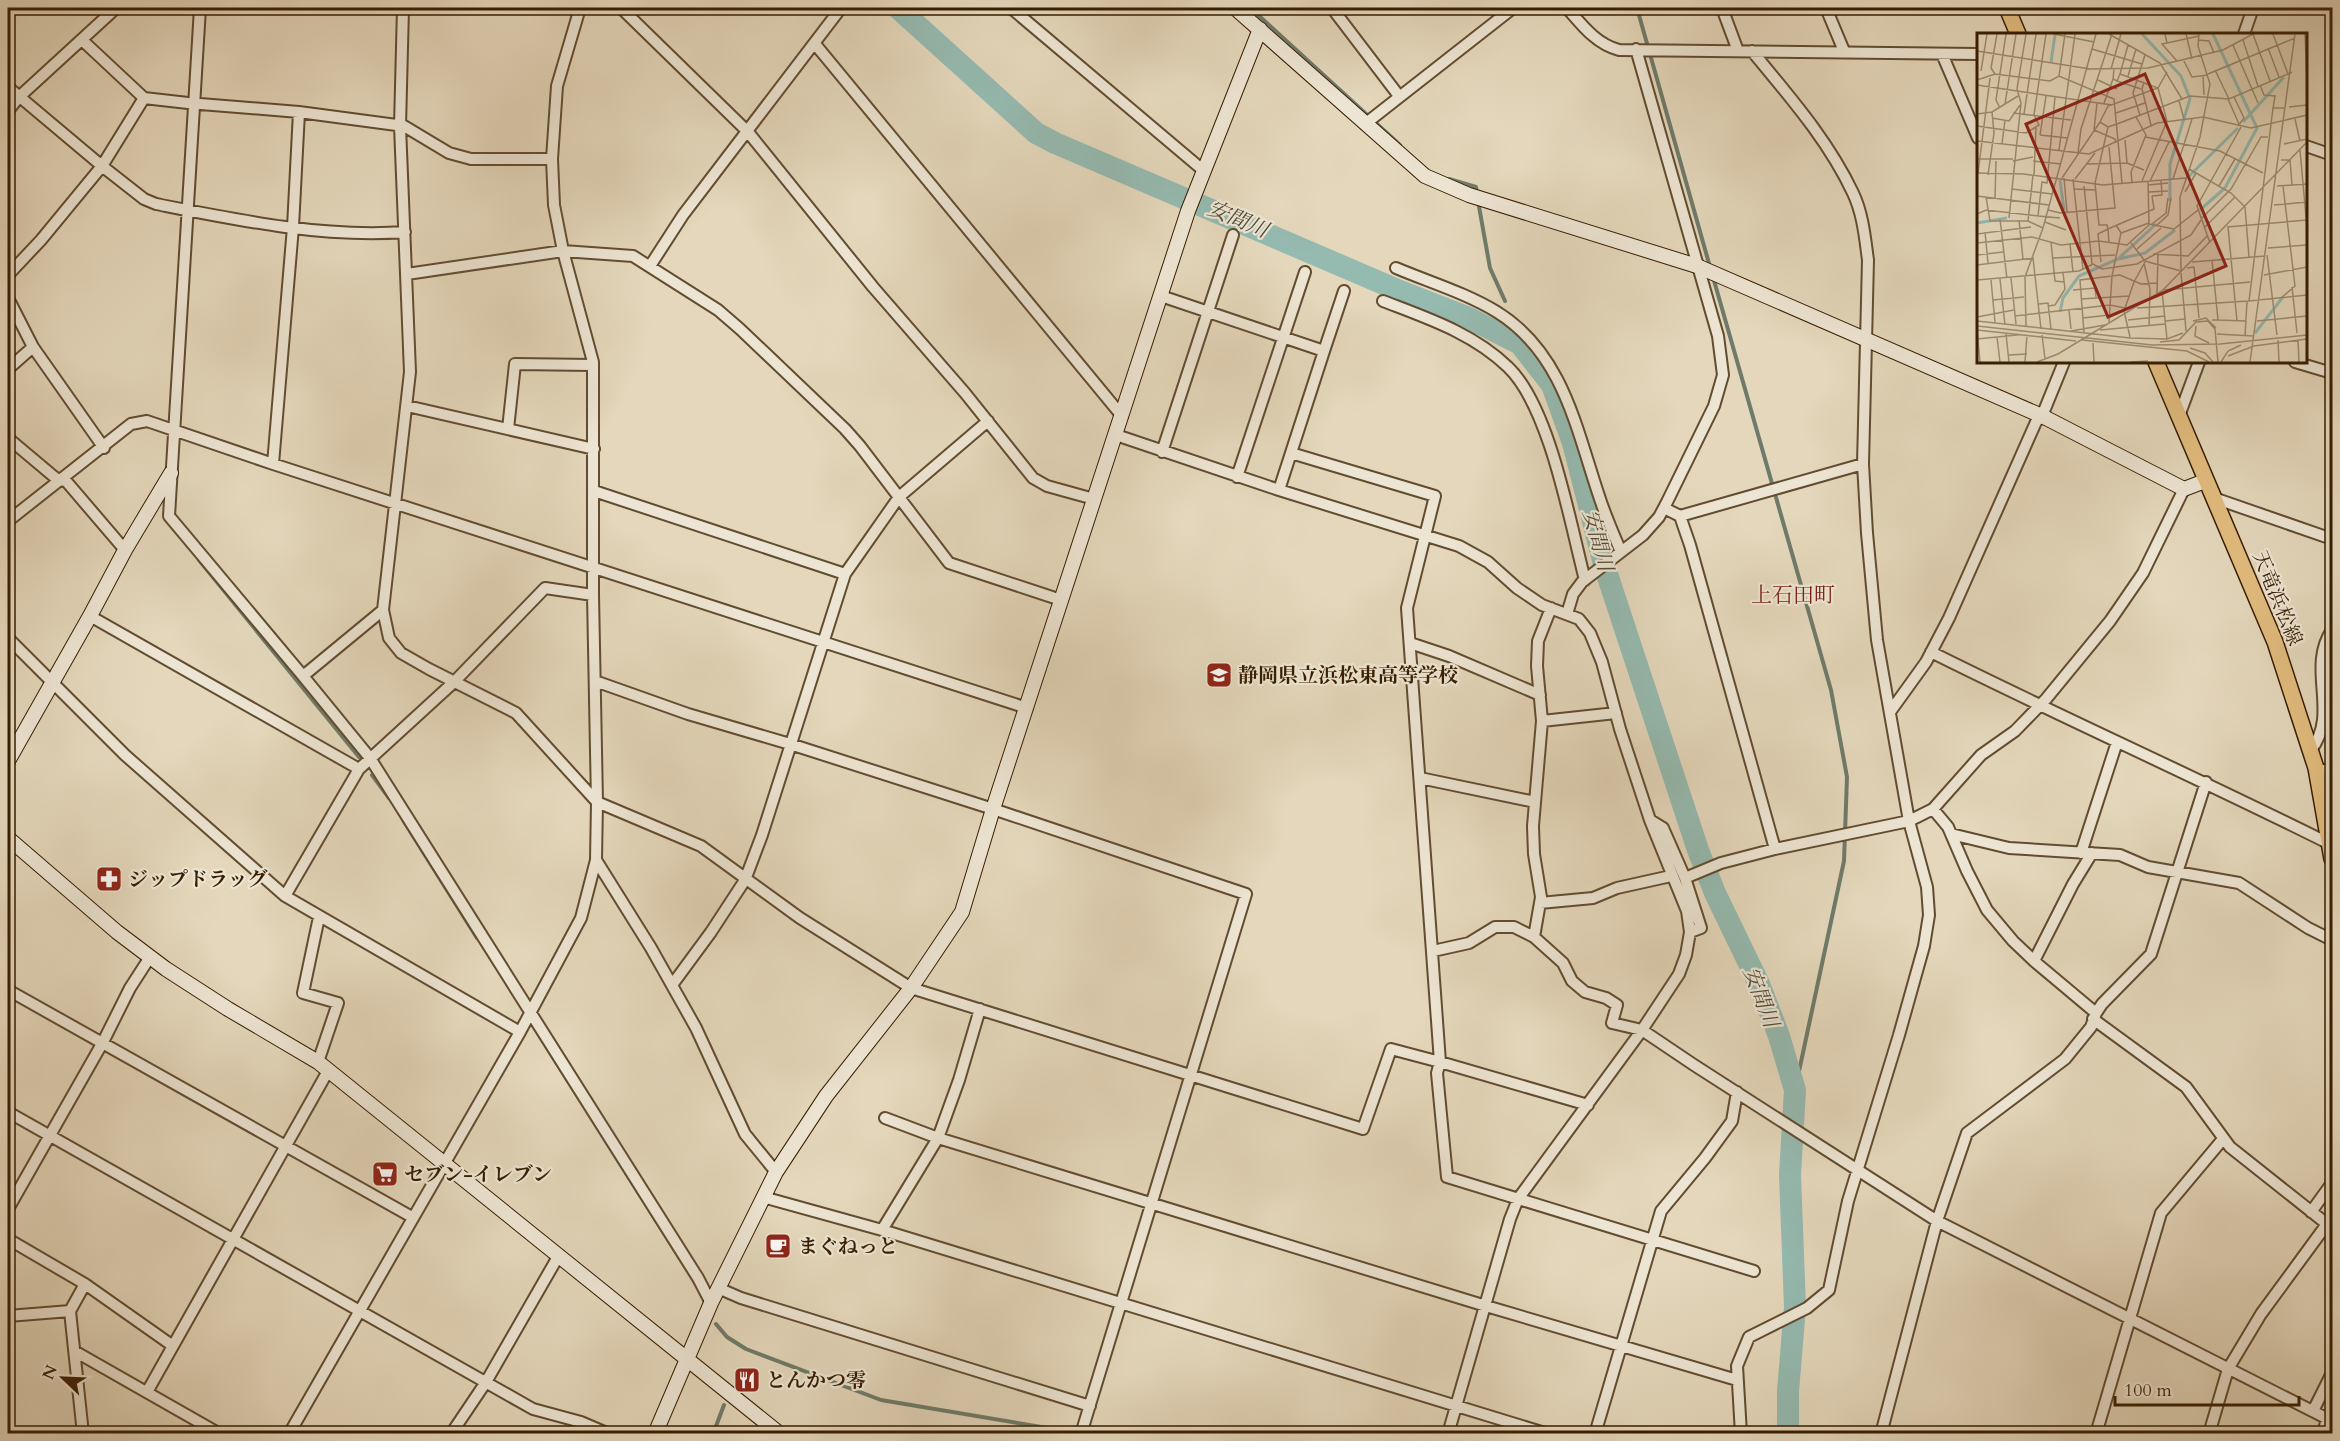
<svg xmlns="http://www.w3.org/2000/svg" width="2340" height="1441" font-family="Cardo,'Noto Serif JP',serif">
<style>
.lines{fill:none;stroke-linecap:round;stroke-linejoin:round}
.stream{stroke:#6f7b6a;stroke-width:4}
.river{stroke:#95bab0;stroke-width:22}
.street-casing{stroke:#624c30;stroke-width:14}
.secondary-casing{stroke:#371d01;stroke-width:16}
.primary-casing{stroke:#371d01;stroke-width:18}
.street{stroke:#ede5d3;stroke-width:10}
.secondary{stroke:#ede5d3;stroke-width:14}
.primary{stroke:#e2bc7e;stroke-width:15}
.labels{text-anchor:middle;stroke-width:4.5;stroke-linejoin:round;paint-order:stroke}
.street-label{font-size:20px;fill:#371d01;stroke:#ede5d3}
.poi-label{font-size:20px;font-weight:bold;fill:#371d01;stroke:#ede5d3;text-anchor:start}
.water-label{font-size:21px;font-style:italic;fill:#534c36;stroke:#ede5d3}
.neighbourhood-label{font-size:21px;fill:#7a1f14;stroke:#ede5d3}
.inset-river{fill:none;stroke:#95bab0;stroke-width:3}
.inset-road{fill:none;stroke:#9f8d71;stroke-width:1.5}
.view{fill:#8f2418;fill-opacity:0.15;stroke:#8f2418;stroke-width:3}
.inset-edge{fill:none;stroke:#371d01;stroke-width:3}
</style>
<rect width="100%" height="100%" fill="#e4d7bb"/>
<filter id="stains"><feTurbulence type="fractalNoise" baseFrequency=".00333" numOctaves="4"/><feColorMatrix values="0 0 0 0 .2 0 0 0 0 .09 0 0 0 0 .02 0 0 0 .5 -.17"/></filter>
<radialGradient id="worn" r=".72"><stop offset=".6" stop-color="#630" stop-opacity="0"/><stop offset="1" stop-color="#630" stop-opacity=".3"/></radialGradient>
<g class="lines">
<path class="stream" d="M 1255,8 L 1258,15 L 1400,145
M 1637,8 L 1710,267
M 1449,179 L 1476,187 L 1477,193
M 1478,201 L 1490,268 L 1505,301
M 1713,277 L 1831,690 L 1847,777 L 1844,861 L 1795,1090
M 199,560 L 359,757
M 372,775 L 389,798
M 403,820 L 477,938
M 532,1024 L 696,1284
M 716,1324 L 727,1337 L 746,1349 L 881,1400 L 1071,1432
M 713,1434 L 724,1405"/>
<path class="river" d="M 898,8 L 1036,133 L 1055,143 L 1400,291 L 1469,318 L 1520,344 L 1552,385 L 1573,443 L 1605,568 L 1698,850 L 1715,893 L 1759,984 L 1779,1036 L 1795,1090 L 1790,1175 L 1795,1307 L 1788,1391 L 1788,1434"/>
<defs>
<path id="street" d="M 200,8 L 169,516 L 303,676
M 403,8 L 400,126 L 410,372 L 383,610 L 303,676 L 370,758 L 698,1278 L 711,1303
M 621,8 L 748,132 L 873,287 L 965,393 L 1033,478 L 1047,486 L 1094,499
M 1011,8 L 1204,171
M 1332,8 L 1399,96
M 1567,8 C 1582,25 1596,44 1619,50 L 1978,54
M 1722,8 L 1738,51
M 1826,8 L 1844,51
M 2244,34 L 2253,8
M 82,40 L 144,98 L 188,103 L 299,112 L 404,126 L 449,153 L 471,159 L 552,159
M 815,44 L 1122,416
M 1942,54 L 1978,138
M 8,87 L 102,166 L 144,199 L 156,204 C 237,220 323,238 405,232
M 8,111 L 19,97 L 116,8
M 1365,124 L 1513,8
M 2306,146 L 2332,155
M 650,266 L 683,215 L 841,8
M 1396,268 C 1429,282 1466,293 1497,312 C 1563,353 1576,428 1599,496 C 1605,515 1613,533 1621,552
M 407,274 L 563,251 L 633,256 L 718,310 L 740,329 L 845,429 L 860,446 L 949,563 L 1061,600
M 8,275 L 41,240 L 102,166 L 144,98
M 1161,296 L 1324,351 L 1279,490
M 8,298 L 33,347 L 104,448
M 1383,301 C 1427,318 1473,333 1508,367 C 1550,407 1570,523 1585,580
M 1324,351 L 1344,291
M 2295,362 L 2332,373
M 8,369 L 33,347
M 407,406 L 594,449
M 2179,416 L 2199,362
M 508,429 L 515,364 L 593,365
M 1116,435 L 1279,490 L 1459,546 L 1488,562 L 1517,588 L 1542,605 L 1579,619 L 1590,633 L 1602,662 L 1620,729 L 1650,820 L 1687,911 L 1690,932 L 1686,955 L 1679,974 L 1642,1030 L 1518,1199 L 1510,1219 L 1448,1434
M 8,438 L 58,480 L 66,481 L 125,550
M 1162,452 L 1233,235
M 1291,453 L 1435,496 L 1407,608 L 1440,1062 L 1588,1105
M 273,464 L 293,227 L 299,112
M 1237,477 L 1305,272
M 594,491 L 845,574
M 2214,498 L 2332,539
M 1664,508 L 1680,516 L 1690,545 L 1775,849
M 1680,516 L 1863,464
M 8,521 L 131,424 L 147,421 L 273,464 L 1027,708
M 383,610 L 389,638 L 401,653 L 429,669 L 516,713 L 597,802 L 701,846 L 800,918 L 911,988 L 1363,1129 L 1391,1049 L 1440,1062 L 1437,1073 L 1447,1177 L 1754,1271
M 1567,614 L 1573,594 L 1582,582 L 1643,535 L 1659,517 L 1667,502 L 1714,406 L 1723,375 L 1718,336 L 1636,49
M 90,616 L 359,769 L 454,682 L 545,588 L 593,595
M 8,638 L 125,755 L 285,896 L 520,1032
M 1410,643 L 1449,656 L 1540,695
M 1931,652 C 2063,718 2198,778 2330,844
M 595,681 L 688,714 L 790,744 L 993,809 L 1246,894 L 1081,1434
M 1890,712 L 1926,662 L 1949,618 L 2036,422 L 2042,416 L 2064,362
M 1542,721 L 1616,713
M 2311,750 C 2340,713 2306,668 2332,630
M 2316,768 L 2332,773
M 1420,778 L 1535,802
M 1933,809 L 1948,827 L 1967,871 L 1987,910 L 2013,941 L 2034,961 L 2096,1013
M 1650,820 L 1663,828 L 1685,878 L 1701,928 L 1690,932
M 1951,834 L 2009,848 L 2120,855 L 2148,867 L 2239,883 L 2308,928 L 2332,940
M 2081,853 L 2117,742
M 596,860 L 651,948 L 696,1028 L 745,1134 L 776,1172
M 1685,878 L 1721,863 L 1775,849 L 1909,821 L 1933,809 L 1981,755 L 2015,731 L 2046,699 L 2110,621 L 2143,573 L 2184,489
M 285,896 L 359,769
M 1540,903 L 1593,898 L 1617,888 L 1671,876
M 1534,937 L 1541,897 L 1534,854 L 1533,826 L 1542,721 L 1537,666 L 1538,641 L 1551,608
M 1433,951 L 1469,943 L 1495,927 L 1514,927 L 1534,937 L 1563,963 L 1572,981 L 1585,992 L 1606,998 L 1617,1005 L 1612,1023 L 1642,1030 L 1694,1065 L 1937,1221 L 2332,1421
M 2034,961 L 2073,884 L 2092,853
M 672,985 L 711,932 L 745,880 L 762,835 L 845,574 L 899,497 L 988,421
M 8,990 L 412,1217
M 2093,1019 L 2186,1087 L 2230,1147 L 2332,1228
M 318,1062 L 338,1003 L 303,993 L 319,917
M 8,1112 L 533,1409 L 581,1422 L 609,1434
M 885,1118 L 938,1138 L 1486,1306 L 1737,1380
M 763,1197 L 882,1230 L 1548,1434
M 8,1209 L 103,1042 L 130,988 L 150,957
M 2311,1212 L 2332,1183
M 882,1230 L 938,1138 L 959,1080 L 980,1009
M 8,1239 L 85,1284 L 173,1346
M 718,1288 L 741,1298 L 1090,1406
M 70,1311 L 85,1284
M 8,1316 L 70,1311 L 83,1434
M 76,1352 L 220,1434
M 147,1392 L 328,1071
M 2313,1411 L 2332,1373
M 289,1434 L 520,1032 L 581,918 L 596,860 L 597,802 L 593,595 L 593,362 L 563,251 L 554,205 L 552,159 L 557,86 L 580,8
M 451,1434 L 486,1382 L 559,1255
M 1595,1434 L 1661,1211 L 1705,1158 L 1732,1121 L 1737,1092
M 1741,1434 L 1737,1366 L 1749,1337 L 1807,1308 L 1829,1290 L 1848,1201 L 1899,1035 L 1924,946 L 1929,915 L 1927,887 L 1909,821 L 1877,640 L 1867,533 L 1863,464 L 1868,260 C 1865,238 1863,214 1853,193 C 1828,140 1789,96 1752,51
M 1881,1434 L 1937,1221 L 1967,1133 L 2065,1059 L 2091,1027 L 2096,1013 L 2102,1004 L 2151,954 L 2206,782
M 2096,1434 L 2161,1213 L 2223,1139
M 2209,1434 L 2228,1369 L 2261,1314 L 2327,1224
M 2323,1434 L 2327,1418"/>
<path id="secondary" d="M 1235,8 L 1425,176 L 1469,195 L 1697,266 L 2042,416 L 2184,489 L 2205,481
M 8,761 L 90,616 L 125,550 L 171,473
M 8,838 L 117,932 L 166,969 L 228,1009 L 318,1062 L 780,1434
M 655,1434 L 711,1303 L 776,1172 L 826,1096 L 911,988 L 962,912 L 993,809 L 1188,211 L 1260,29"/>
<path id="primary" d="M 2007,8 L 2018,34
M 2156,362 L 2275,642 L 2316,768 L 2332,859"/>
</defs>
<use href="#street" class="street-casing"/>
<use href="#secondary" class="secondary-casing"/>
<use href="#primary" class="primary-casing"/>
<use href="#street" class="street"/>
<use href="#secondary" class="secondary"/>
<use href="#primary" class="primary"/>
</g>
<defs>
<symbol id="school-square" viewBox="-11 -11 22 22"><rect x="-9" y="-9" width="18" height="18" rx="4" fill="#8f2418" stroke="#ede5d3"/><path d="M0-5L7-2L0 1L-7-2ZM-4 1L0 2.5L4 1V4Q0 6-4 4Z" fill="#fff"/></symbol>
<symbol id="pharmacy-square" viewBox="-11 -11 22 22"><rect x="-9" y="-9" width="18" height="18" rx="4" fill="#8f2418" stroke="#ede5d3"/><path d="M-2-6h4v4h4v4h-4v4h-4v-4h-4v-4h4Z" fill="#fff"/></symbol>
<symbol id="supermarket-square" viewBox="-11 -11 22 22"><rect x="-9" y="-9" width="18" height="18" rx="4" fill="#8f2418" stroke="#ede5d3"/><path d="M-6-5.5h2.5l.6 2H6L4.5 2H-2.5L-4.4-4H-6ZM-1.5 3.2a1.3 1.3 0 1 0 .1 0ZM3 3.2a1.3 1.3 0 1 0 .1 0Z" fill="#fff"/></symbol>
<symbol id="cafe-square" viewBox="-11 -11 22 22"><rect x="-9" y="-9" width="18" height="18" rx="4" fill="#8f2418" stroke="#ede5d3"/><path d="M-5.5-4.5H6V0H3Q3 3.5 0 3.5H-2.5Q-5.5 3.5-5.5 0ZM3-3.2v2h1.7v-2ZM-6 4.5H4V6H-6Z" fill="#fff"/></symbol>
<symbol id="restaurant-square" viewBox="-11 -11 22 22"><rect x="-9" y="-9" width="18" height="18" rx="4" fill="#8f2418" stroke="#ede5d3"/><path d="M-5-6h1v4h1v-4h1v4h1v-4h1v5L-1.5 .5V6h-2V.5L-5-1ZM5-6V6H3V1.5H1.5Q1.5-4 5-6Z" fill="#fff"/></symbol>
</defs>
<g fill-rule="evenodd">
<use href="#school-square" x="1204" y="660" width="30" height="30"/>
<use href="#pharmacy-square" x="94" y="864" width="30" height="30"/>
<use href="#supermarket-square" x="370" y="1159" width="30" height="30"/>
<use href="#cafe-square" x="763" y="1231" width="30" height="30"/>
<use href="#restaurant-square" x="732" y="1365" width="30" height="30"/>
</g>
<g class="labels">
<g class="street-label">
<text transform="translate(2278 598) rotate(68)" y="7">天竜浜松線</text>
</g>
<g class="poi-label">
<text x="1238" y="682">静岡県立浜松東高等学校</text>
<text x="128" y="886">ジップドラッグ</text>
<text x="404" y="1181">セブン-イレブン</text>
<text x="798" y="1253">まぐねっと</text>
<text x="766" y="1387">とんかつ零</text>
</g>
<g class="water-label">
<text transform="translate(1238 219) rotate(23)" y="7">安間川</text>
<text transform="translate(1598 540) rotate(75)" y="7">安間川</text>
<text transform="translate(1761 997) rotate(69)" y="7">安間川</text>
</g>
<g class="neighbourhood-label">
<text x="1793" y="602">上石田町</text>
</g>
</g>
<g transform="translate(1977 33)">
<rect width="330" height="330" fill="#e4d7bb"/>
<path class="inset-river" d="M 165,1 L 204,43 L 213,66 L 193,131 L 193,168M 74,29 L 78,2M 266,89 L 307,44M 211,144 L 261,95M 83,147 L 87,177M 223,177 L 248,155 L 280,95 L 236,1M 0,190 L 30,185M 141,226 L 168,220 L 198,197M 83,279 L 86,265 L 102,243 L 141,226 L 179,191M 278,300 L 306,264"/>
<path class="inset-road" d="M 77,1 L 117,9M 132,1 L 183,30 L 205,66M 188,1 L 190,10 L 185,11 L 200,28M 209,1 L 215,26M 276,1 L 293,48M 296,1 L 311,41 L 315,39M 328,1 L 330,50M 221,7 L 232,8 L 237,20M 266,7 L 281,53M 190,10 L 222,3M 151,12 L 143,41 L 181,55 L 190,88 L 165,148M 256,12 L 281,70M 291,15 L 302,44M 115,16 L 165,31M 0,18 L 113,36 L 171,35 L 246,17 L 276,1M 207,28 L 215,44 L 231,42M 134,36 L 144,1M 137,36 L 136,46 L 140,48 L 143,41M 238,37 L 252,66M 4,38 L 10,1M 18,41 L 14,35 L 20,1M 231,41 L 318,5M 82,43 L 88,1M 151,43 L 159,16M 226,43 L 227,62M 0,47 L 18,41 L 73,48 L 82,43 L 137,66 L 145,150M 121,47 L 140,56M 140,48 L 164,56M 167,49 L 165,56 L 174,92M 0,52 L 135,72M 283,52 L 287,62 L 298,63 L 296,75M 257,64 L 267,85 L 261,93M 251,66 L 262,91M 202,68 L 207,86M 120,70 L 117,97 L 138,106 L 139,110M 127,70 L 136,46M 28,71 L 39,1M 312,74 L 330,72M 23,75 L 19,67 L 29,1M 307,75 L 296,75 L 272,268 L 330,262M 36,80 L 94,87M 139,80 L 168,70M 0,81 L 15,79 L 41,63M 47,81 L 59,1M 163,82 L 156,60 L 168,22M 15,85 L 32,88 L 43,72M 318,86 L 323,108M 123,89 L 131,73 L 181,55 L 190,39M 0,93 L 49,100 L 62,92 L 57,82 L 69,1M 63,102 L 69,63M 63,102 L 91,105M 168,104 L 243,118 L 286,140M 148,107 L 150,130M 0,108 L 112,121 L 180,90 L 226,84 L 274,95 L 330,82M 25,111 L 28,87M 307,111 L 330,106M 82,117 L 98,1M 323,117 L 330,195M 101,120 L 104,96 L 135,1M 0,126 L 36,126M 304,127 L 313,127 L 315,152M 36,128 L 56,124M 56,128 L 84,131M 110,131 L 150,130 L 167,137M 212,136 L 254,160 L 268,174 L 272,224M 0,140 L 47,141 L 126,152 L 209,145M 1,140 L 13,45M 11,142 L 17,100 L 15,79M 56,142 L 51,188 L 66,195M 57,143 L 59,94M 85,145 L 123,89 L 131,94 L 140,91 L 213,63 L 252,66 L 311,41M 87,145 L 90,179M 96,146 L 106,237M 98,146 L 118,120M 196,146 L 215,86M 173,148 L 192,109M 155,149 L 154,139 L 169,102 L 159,84M 171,152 L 191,150M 107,153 L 115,231M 242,153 L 258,126M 300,153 L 330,151M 35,156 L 75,161M 97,156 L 119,157M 172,159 L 191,158M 208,159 L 219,140M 0,163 L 72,172M 175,163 L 185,162 L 184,147M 9,164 L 13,188 L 51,188M 18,165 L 19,128M 297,172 L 330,169M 71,177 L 83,180 L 138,175 L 132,114M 0,181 L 9,177 L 61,183 L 65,149 L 70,150 L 78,64M 61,183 L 83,185M 32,185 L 44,70 L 40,56 L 49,1M 23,186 L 30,246M 224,186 L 254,156 L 284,104 L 291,104M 42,187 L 46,226M 68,189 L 89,197M 172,191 L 197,196 L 221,177M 175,191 L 189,180 L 191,165M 179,193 L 191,182 L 194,165M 228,194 L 258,164M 250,194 L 330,187M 251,194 L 260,288M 8,199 L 11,230M 144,200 L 172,190M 0,201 L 54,194M 74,209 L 78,248 L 87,249M 0,210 L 55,204 L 84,212 L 122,208 L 150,212 L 172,192 L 171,148M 132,210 L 131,196 L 177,176 L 175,163M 154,210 L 168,228 L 204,238M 233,210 L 220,173 L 264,94M 93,211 L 96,239M 291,215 L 330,212M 160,216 L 184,195M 176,221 L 211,223 L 231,202M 0,222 L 26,219M 290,222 L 300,302M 76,225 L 138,222M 124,229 L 121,201 L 131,196 L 130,192 L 122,192 L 118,150 L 131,94M 215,229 L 288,223M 167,230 L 173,256 L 172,293M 0,232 L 56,225 L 64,296M 210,235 L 217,234 L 222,285M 204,238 L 203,164 L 223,104 L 233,51 L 221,13 L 222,1M 204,240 L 208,286M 287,242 L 330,234M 34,245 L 39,291M 23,246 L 28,292M 0,247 L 102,238 L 116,231 L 125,236 L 160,231 L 214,202 L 224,187M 14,247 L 18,289M 157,249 L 168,229M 315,254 L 320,300M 96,257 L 118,255 L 119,264M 187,257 L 273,249M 185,258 L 190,306M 180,260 L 181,222M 304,265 L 318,253 L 306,153M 104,266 L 152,263M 16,267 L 47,264M 62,271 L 71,270 L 74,296M 71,273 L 78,272 L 88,256 L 86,240M 160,275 L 272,268M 92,277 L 94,296M 38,283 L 133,272 L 148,275M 0,284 L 37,277M 106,285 L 132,282M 151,287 L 188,283M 235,287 L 241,287 L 235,227M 241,287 L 269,288M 0,288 L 153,305 L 190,306 L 206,300M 188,288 L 208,286 L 209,298M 216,288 L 229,285 L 239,295M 280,288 L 330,283M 132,289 L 135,243 L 144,200 L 139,192M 0,293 L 175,312 L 243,311 L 330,302M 219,293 L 218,303 L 232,310M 49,294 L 48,244 L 66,195 L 119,1M 0,296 L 3,329M 0,297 L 99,308M 123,297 L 188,291M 94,298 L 128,292M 107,300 L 103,247 L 143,242 L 164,251 L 180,250M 29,301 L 32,329M 240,301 L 276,303M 65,302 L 68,326M 268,303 L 270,269M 20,304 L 23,329M 153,304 L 147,278 L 157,249M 0,306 L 40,302M 105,307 L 210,318 L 232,329M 301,307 L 302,329M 321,307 L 322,329M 183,309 L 202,307 L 219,289 L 231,288 L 238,296 L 241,329M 116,310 L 117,329M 213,315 L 228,320 L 236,329M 32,322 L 50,321M 251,323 L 277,313 L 330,306M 48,329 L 50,302M 60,329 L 81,321 L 185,258 L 330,109M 153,329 L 171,328M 244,329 L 251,318 L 264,312M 273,329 L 318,1"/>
<path class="view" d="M 168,41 L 249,233 L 131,284 L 49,91 Z"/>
<rect width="330" height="330" class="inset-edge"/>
</g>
<rect width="2340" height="1441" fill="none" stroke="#e4d7bb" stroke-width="30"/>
<rect x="9" y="9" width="2322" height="1423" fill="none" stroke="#371d01" stroke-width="3"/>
<rect x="15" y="15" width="2310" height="1411" fill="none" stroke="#371d01" stroke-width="1.5"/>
<g transform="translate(63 1378) rotate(293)" stroke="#ede5d3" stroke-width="4.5" paint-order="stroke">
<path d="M0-4.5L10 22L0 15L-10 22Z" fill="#371d01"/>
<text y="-9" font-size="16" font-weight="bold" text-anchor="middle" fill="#371d01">N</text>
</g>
<path d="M2115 1396v9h184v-9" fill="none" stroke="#371d01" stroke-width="3"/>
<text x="2124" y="1396" font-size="18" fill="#371d01" stroke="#ede5d3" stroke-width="4.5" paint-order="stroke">100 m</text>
<rect width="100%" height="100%" filter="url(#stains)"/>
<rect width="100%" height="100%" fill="url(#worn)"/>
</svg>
